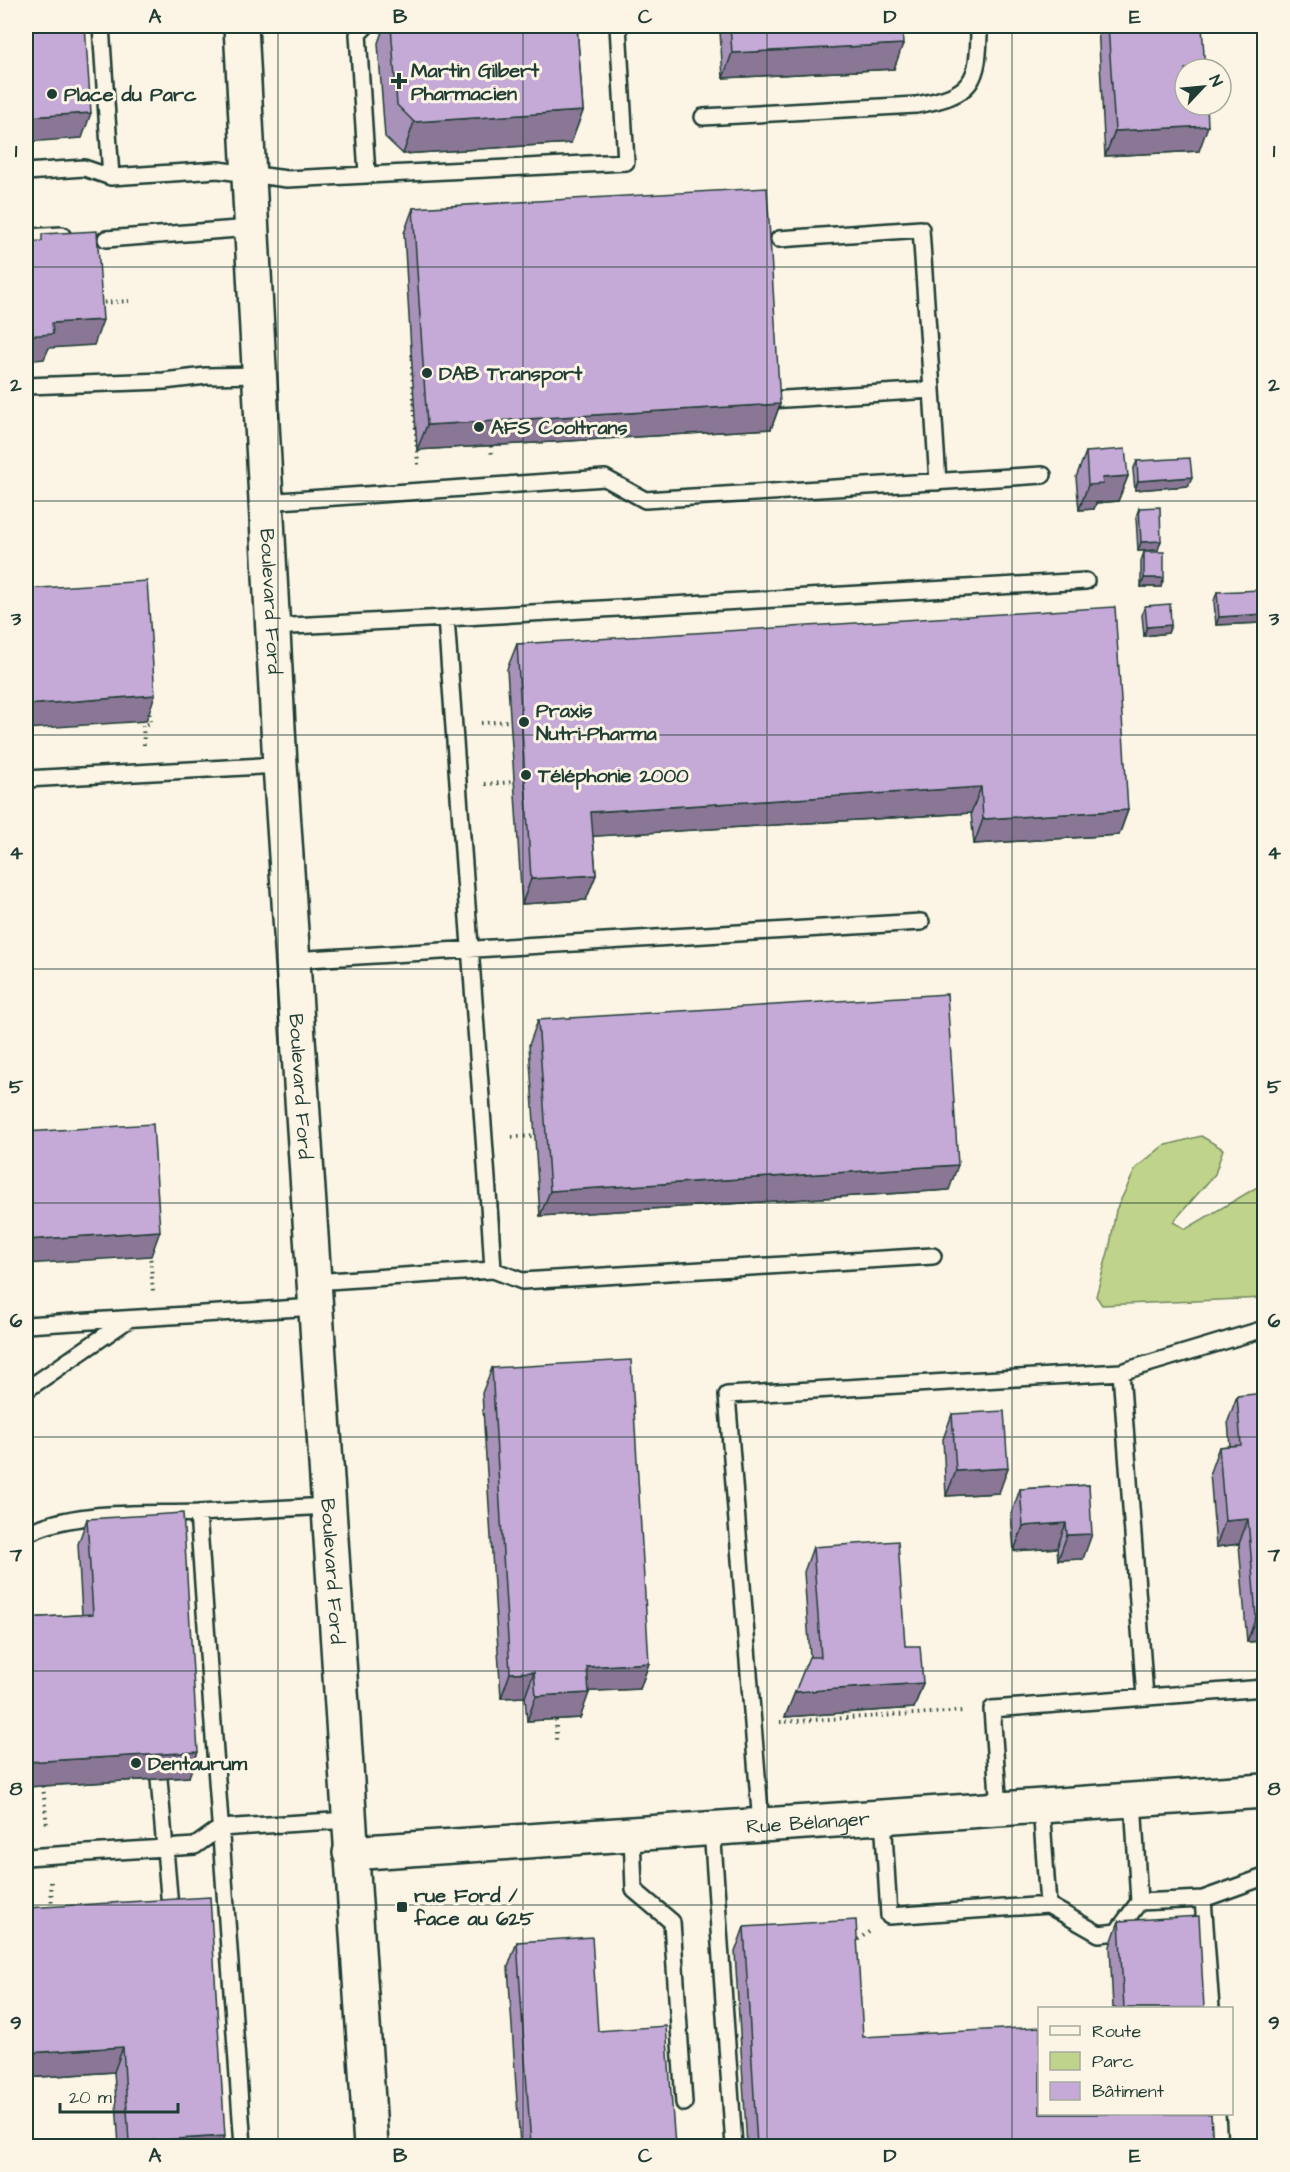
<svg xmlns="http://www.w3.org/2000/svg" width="1290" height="2172" font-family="'Architects Daughter',sans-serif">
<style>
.green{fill:#bfd48a;stroke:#6f885f;stroke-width:1.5}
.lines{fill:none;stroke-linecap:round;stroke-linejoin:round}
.lane-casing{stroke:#1f3d34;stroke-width:20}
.secondary-casing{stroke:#1f3d34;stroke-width:38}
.path{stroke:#1f3d34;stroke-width:4;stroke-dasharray:1.5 4.5;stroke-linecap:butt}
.lane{stroke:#fcf5e5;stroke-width:15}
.secondary{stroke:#fcf5e5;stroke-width:33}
.wall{fill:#a992b9;stroke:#1f3d34;stroke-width:1.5}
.shaded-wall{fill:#8a7796;stroke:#1f3d34;stroke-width:1.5}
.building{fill:#c5aad7;stroke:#1f3d34;stroke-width:1.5}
.grid{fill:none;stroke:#1f3d34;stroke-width:1.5;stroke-opacity:0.55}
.poi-dot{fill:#1f3d34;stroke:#fcf5e5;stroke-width:2}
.labels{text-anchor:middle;stroke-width:6;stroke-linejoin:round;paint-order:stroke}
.poi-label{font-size:20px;font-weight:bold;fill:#1f3d34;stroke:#fcf5e5;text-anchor:start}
.street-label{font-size:20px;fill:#1f3d34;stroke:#fcf5e5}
.neatline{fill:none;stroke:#1f3d34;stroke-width:2}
.grid-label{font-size:20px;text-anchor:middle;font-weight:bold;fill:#1f3d34}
</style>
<rect width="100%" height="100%" fill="#fcf5e5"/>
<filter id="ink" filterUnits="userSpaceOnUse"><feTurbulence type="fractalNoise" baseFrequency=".0167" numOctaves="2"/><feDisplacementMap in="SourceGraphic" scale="12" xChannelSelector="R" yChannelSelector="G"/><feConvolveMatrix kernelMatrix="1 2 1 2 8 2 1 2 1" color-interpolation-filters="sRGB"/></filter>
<g filter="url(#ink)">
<path class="green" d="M 1201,1136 L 1223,1149 L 1215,1174 L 1173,1222 L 1186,1229 L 1264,1183 L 1264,1298 L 1102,1305 L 1096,1296 L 1110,1245 L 1116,1210 L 1136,1168 L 1163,1146 Z"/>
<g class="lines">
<defs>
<path id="lane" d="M 101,26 L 111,177 L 218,170 L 287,179 L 626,162 L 618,26
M 366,26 L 358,34 L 367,174
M 703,117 L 916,105 C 973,95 979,83 979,26
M 26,172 L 84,168 L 111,177
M 26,237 L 62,235
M 106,239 L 251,228
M 779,239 L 921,229 L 932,390
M 26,386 L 164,381 L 206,376 L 259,375
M 769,400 L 932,390 L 938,482
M 265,502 L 605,478 L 645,500 L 1043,475
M 446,618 L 1086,581
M 272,627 L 446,618 L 490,1220 L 493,1270 L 313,1282
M 26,779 L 280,765
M 292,960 L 921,922
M 493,1270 L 522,1281 L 933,1256
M 26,1325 L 315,1307
M 1121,1372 L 1145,1697
M 26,1390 L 129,1319
M 26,1534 C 74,1509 145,1515 198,1513
M 159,1779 L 171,1919
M 1133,1800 L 1139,1902 L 1203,1899 L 1264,1877
M 999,1809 L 992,1709 L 1264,1688
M 883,1817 L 889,1916 L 1048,1905 L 1041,1806
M 761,1825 L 727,1395 L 1121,1372 L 1264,1329
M 712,1828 L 734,2146
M 632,1834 L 634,1890 L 672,1922 L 684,2103
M 26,1857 L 195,1846 L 220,1828 L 349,1820
M 1203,1899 L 1211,2008
M 1048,1905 L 1099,1934 L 1117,1932 L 1139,1902
M 1217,2114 L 1219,2146
M 243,2146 L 198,1513 L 328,1506"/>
<g id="secondary">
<path id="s1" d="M 241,26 L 280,765 L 371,2146"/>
<path id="s2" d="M 350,1853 L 1264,1791"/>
</g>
</defs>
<use href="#lane" class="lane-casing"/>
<use href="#secondary" class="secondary-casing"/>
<path class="path" d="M 98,303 L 129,301
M 412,367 L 418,465
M 491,446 L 492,457
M 1262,515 L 1264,516
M 481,723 L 510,721
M 144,745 L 143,725 L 150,724 L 149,708
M 485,784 L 514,782
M 512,1137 L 535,1136
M 150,1253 L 153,1291
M 556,1720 L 556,1741
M 780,1722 L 964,1711
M 43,1786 L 47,1827
M 51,1882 L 52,1911
M 853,1943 L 869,1932"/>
<use href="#lane" class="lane"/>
<use href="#secondary" class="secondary"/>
</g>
<path class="wall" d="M 384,26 L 577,26 L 583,111 L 571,143 L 403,154 L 385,137 L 378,43 Z
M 708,26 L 902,26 L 894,69 L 723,78 L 720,31 L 709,32 Z
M 1098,26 L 1202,26 L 1199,151 L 1105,156 Z
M 413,208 L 780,404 L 771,429 L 417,450 L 404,233 Z
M 1086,452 L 1128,476 L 1118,501 L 1096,503 L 1094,509 L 1079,510 L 1076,477 Z
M 1137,461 L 1188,486 L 1135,490 L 1133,470 Z
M 1139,508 L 1158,550 L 1138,551 L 1136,517 Z
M 1144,552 L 1161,587 L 1141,587 L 1141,561 Z
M 1217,592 L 1264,614 L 1261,623 L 1216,625 L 1214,601 Z
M 1145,606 L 1171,625 L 1168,633 L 1144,636 L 1142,615 Z
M 517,644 L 1128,810 L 1119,835 L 974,844 L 971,813 L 593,836 L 596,875 L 586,900 L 522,904 L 507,669 Z
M 538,1020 L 949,1190 L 540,1216 L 529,1045 Z
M 492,1368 L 649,1663 L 640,1689 L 589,1691 L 580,1718 L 527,1721 L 525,1697 L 501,1698 L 482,1393 Z
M 1237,1396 L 1264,1641 L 1247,1642 L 1239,1544 L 1216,1547 L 1210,1472 L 1219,1447 L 1230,1446 L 1228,1421 Z
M 952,1414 L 999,1493 L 946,1496 L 943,1439 Z
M 1089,1485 L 1083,1559 L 1058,1560 L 1057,1548 L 1014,1551 L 1011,1515 L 1020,1489 Z
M 87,1519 L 189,1777 L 26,1787 L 26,1618 L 82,1615 L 78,1544 Z
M 813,1547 L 905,1646 L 923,1683 L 914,1708 L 785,1717 L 810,1657 L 804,1572 Z
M 26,1908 L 225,2136 L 222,2146 L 119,2146 L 114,2072 L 26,2078 Z
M 1119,1921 L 1204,2008 L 1113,2008 L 1110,1946 Z
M 744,1927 L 863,2037 L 1213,2146 L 747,2146 L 735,1952 Z
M 517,1942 L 598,2031 L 675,2146 L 520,2146 L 508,1967 Z
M 1264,2021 L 1264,2126 L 1259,2037 Z"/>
<path class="shaded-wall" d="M 711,26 L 722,26 L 720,31 L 709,32 Z
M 903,44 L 894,69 L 723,78 L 732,53 Z
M 583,111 L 571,143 L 403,154 L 414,122 Z
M 91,113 L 82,138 L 26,142 L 26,117 Z
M 1208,126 L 1199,151 L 1105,156 L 1115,131 Z
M 103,320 L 94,345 L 49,348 L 44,359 L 26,361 L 26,336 L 52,323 Z
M 780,404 L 771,429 L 417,450 L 427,425 Z
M 1128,476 L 1118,501 L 1096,503 L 1094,509 L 1079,510 L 1088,485 L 1102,478 Z
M 1192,477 L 1188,486 L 1135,490 L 1138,481 Z
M 1161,541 L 1158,550 L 1138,551 L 1141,542 Z
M 1144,578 L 1164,578 L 1161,587 L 1141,587 Z
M 1264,614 L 1261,623 L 1216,625 L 1219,617 Z
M 1171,625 L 1168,633 L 1144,636 L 1147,627 Z
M 155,695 L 146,721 L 26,729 L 26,705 Z
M 981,787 L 971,813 L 582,837 L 591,812 Z
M 1128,810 L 1119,835 L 974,844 L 983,819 Z
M 596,875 L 586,900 L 522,904 L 531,879 Z
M 958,1165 L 949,1190 L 540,1216 L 550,1191 Z
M 160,1231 L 151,1256 L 26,1264 L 26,1240 Z
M 1008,1468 L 999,1493 L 946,1496 L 956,1471 Z
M 1248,1519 L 1239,1544 L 1216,1547 L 1225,1521 Z
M 1066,1523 L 1057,1548 L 1014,1551 L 1023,1526 Z
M 1092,1534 L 1083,1559 L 1058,1560 L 1067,1535 Z
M 1256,1617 L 1264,1617 L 1264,1641 L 1247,1642 Z
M 649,1663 L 640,1689 L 578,1692 L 587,1667 Z
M 534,1672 L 525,1697 L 501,1698 L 510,1673 Z
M 923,1683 L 914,1708 L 785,1717 L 795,1692 Z
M 589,1693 L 580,1718 L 527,1721 L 536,1696 Z
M 198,1752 L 189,1777 L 26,1787 L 26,1762 Z
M 123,2047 L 114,2072 L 26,2078 L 26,2053 Z
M 225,2136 L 222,2146 L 127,2146 L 129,2142 Z"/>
<path class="building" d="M 26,26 L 85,26 L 91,113 L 26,117 Z
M 391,26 L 577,26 L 583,111 L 414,122 L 397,105 Z
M 730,26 L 902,26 L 903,44 L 732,53 Z
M 1108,26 L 1202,26 L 1205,69 L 1185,69 L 1185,105 L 1207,105 L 1208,126 L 1115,131 Z
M 767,188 L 780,404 L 427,425 L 413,208 Z
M 97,231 L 103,320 L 52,323 L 53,334 L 26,336 L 26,242 L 42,241 L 42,234 Z
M 1125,449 L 1128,476 L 1102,478 L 1103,484 L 1088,485 L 1086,452 Z
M 1190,458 L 1192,477 L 1138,481 L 1137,461 Z
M 1160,507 L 1161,541 L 1141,542 L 1139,508 Z
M 1144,552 L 1164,552 L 1164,578 L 1144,578 Z
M 147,581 L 155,695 L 26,705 L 26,589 Z
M 1262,590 L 1264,614 L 1219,617 L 1217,592 Z
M 1170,604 L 1171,625 L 1147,627 L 1145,606 Z
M 1115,607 L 1128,810 L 983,819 L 981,787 L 591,812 L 596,875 L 531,879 L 517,644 Z
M 947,994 L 958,1165 L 550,1191 L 538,1020 Z
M 153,1124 L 160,1231 L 26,1240 L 26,1132 Z
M 631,1360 L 649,1663 L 587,1667 L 589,1693 L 536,1696 L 534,1672 L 510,1673 L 492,1368 Z
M 1264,1393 L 1264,1617 L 1256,1617 L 1248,1519 L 1225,1521 L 1219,1447 L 1241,1445 L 1237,1396 Z
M 1004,1411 L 1008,1468 L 956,1471 L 952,1414 Z
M 1089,1485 L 1092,1534 L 1067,1535 L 1066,1523 L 1023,1526 L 1020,1489 Z
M 183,1513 L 198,1752 L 26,1762 L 26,1618 L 93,1614 L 87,1519 Z
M 898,1541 L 905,1646 L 920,1646 L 923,1683 L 795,1692 L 809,1657 L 821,1657 L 813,1547 Z
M 210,1897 L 225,2136 L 129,2142 L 123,2047 L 26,2053 L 26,1908 Z
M 1199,1916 L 1204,2008 L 1124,2008 L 1119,1921 Z
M 856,1920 L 863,2037 L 1040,2027 L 1040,2114 L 1211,2114 L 1213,2146 L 757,2146 L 744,1927 Z
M 592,1937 L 598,2031 L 666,2026 L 675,2146 L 531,2146 L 517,1942 Z"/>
</g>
<path class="grid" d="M 278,26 L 278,2146M 523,26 L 523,2146M 767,26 L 767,2146M 1012,26 L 1012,2146M 26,267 L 1264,267M 26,501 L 1264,501M 26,735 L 1264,735M 26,969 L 1264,969M 26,1203 L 1264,1203M 26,1437 L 1264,1437M 26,1671 L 1264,1671M 26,1905 L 1264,1905"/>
<g class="poi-dot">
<path d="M396 72h6v6h6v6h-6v6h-6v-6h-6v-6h6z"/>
<circle cx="52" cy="94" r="6"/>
<circle cx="427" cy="373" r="6"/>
<circle cx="479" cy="427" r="6"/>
<circle cx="524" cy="722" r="6"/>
<circle cx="526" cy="775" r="6"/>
<circle cx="136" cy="1763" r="6"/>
<rect x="396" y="1901" width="12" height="12" rx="3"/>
</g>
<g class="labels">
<g class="poi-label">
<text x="411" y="77">Martin Gilbert<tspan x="411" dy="23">Pharmacien</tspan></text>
<text x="64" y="101">Place du Parc</text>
<text x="439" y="380">DAB Transport</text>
<text x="491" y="434">AFS Cooltrans</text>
<text x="536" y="717">Praxis<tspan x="536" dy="23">Nutri-Pharma</tspan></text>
<text x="538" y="782">Téléphonie 2000</text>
<text x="148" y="1770">Dentaurum</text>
<text x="414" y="1902">rue Ford /<tspan x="414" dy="23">face au 625</tspan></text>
</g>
<g class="street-label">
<text dy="7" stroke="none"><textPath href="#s1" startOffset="576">Boulevard Ford</textPath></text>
<text dy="7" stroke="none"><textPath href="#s1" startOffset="1062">Boulevard Ford</textPath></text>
<text dy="7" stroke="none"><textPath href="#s1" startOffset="1548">Boulevard Ford</textPath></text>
<text dy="7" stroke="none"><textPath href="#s2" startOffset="459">Rue Bélanger</textPath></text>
</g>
</g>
<rect width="1290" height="2172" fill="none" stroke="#fcf5e5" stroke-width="66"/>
<rect x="1038" y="2007" width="195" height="108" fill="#fcf5e5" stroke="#a4ab9e" stroke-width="1.5"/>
<rect x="1050" y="2026" width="30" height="9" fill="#fcf5e5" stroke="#a4ab9e" stroke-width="1.5"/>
<text x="1092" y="2037" font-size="18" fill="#1f3d34">Route</text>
<rect x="1050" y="2052" width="30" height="18" fill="#bfd48a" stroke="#a4ab9e" stroke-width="1.5"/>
<text x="1092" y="2067" font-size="18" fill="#1f3d34">Parc</text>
<rect x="1050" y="2082" width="30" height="18" fill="#c5aad7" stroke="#a4ab9e" stroke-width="1.5"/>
<text x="1092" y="2097" font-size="18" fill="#1f3d34">Bâtiment</text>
<g transform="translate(1203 87) rotate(64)"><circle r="28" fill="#fcf5e5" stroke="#a4ab9e" stroke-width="1.5"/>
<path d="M0-4.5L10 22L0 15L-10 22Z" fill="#1f3d34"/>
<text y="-9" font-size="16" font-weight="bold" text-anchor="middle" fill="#1f3d34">N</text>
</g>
<path d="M60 2103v9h118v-9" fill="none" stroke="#1f3d34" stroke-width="3"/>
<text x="69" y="2103" font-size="18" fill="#1f3d34" stroke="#fcf5e5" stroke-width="4.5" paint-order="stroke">20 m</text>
<rect x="33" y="33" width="1224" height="2106" class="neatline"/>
<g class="grid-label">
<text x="155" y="23">A</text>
<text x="400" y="23">B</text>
<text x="645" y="23">C</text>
<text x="890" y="23">D</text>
<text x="1135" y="23">E</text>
<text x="16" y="157">1</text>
<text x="1274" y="157">1</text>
<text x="16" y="391">2</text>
<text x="1274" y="391">2</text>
<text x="16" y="625">3</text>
<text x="1274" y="625">3</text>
<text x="16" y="859">4</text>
<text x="1274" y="859">4</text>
<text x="16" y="1093">5</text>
<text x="1274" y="1093">5</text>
<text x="16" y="1327">6</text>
<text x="1274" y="1327">6</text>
<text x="16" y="1561">7</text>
<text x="1274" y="1561">7</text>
<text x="16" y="1795">8</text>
<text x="1274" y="1795">8</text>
<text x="16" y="2029">9</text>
<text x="1274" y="2029">9</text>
<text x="155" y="2162">A</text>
<text x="400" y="2162">B</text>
<text x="645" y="2162">C</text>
<text x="890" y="2162">D</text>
<text x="1135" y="2162">E</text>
</g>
</svg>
